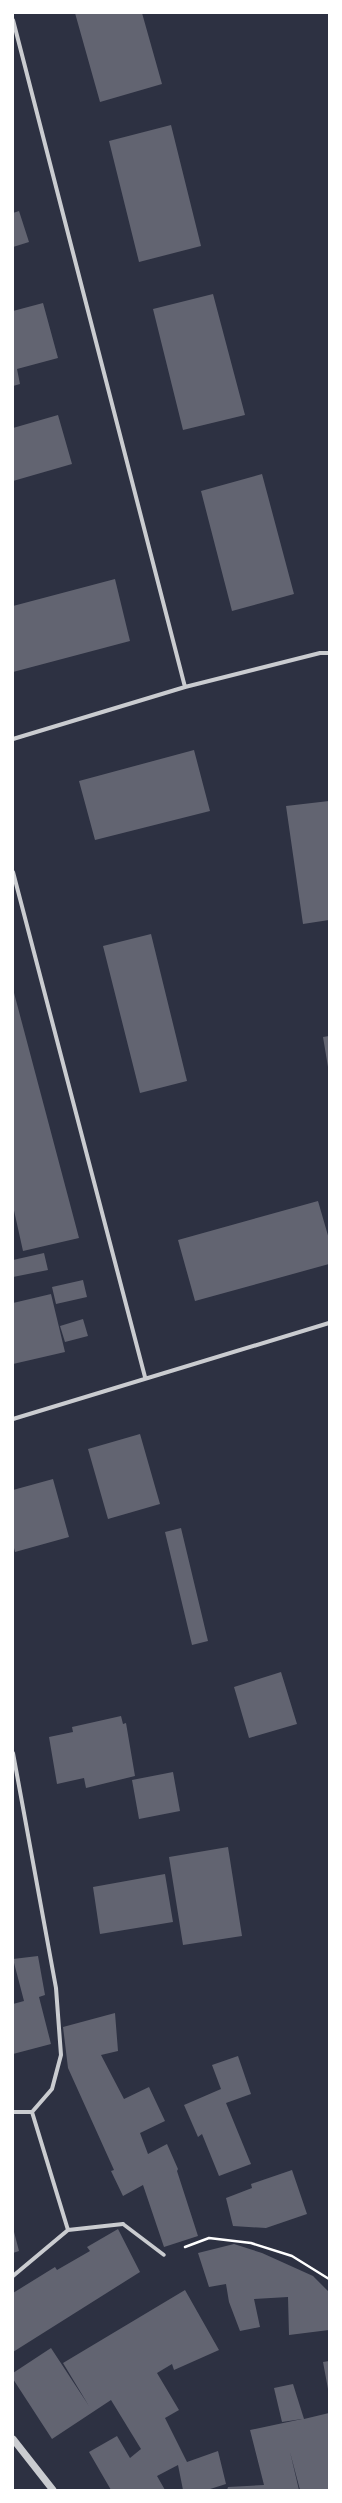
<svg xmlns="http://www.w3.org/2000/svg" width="342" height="2503" font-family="'PT Sans',sans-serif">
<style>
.building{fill:#626471}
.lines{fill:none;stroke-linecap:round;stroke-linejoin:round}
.path{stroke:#fff;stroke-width:2.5}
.pedestrian{stroke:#caccd0;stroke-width:3.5}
.minor{stroke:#caccd0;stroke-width:4}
.tertiary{stroke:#caccd0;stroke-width:7}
</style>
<rect width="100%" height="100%" fill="#2d3142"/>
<path class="building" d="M 75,13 L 142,13 L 162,84 L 100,102 Z
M 171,125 L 201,246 L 139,262 L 109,141 Z
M 19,211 L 29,242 L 13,247 L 13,213 Z
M 213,294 L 245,415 L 183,430 L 153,309 Z
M 43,303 L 58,358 L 17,369 L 20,384 L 13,386 L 13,311 Z
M 58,415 L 72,464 L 13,481 L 13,428 Z
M 262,474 L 294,594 L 232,611 L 201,491 Z
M 115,579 L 130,641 L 13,672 L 13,606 Z
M 194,750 L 210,811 L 95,840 L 79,781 Z
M 329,801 L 329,920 L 303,924 L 286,806 Z
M 151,934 L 187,1081 L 140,1093 L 103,946 Z
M 13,989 L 79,1238 L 23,1251 L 13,1206 Z
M 329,1036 L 329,1066 L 328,1067 L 323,1037 Z
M 318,1201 L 329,1239 L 329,1264 L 195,1301 L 178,1240 Z
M 44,1253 L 48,1270 L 13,1277 L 13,1260 Z
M 83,1280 L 87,1297 L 56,1304 L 52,1287 Z
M 51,1294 L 65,1352 L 13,1364 L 13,1303 Z
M 83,1319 L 88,1336 L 65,1342 L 60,1326 Z
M 140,1434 L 160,1504 L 108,1519 L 88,1449 Z
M 53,1479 L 69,1537 L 15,1552 L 13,1544 L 13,1490 Z
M 181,1528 L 208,1641 L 192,1645 L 165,1532 Z
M 281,1672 L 297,1724 L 249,1738 L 234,1687 Z
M 121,1716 L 123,1724 L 126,1723 L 135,1776 L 86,1788 L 84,1778 L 57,1784 L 49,1737 L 73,1732 L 72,1727 Z
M 173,1772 L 180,1811 L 139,1819 L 132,1780 Z
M 228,1847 L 242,1936 L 183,1945 L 169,1857 Z
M 165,1874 L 173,1922 L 100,1934 L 93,1887 Z
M 38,1956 L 45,1995 L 39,1997 L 51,2044 L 13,2054 L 13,2004 L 24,2001 L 13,1959 Z
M 115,2013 L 118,2051 L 101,2055 L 124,2099 L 149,2087 L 165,2121 L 140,2133 L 148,2154 L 167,2144 L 178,2169 L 177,2171 L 198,2236 L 164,2247 L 143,2185 L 123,2196 L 111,2171 L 114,2170 L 68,2068 L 63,2027 Z
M 238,2056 L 251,2094 L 226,2103 L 251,2164 L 219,2176 L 202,2134 L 198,2137 L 184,2105 L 221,2089 L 212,2065 Z
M 292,2170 L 307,2214 L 266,2228 L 233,2226 L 226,2198 L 252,2188 L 251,2184 Z
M 13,2228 L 19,2251 L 13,2253 Z
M 118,2229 L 140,2272 L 13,2352 L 13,2293 L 55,2267 L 57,2270 L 90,2251 L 87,2247 Z
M 234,2244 L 262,2253 L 313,2276 L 329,2292 L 329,2330 L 289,2335 L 288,2297 L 254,2299 L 260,2327 L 240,2331 L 229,2302 L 226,2284 L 209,2287 L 198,2253 Z
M 185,2290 L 219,2350 L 174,2370 L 172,2364 L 157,2373 L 179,2410 L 165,2418 L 187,2462 L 218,2451 L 226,2484 L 207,2490 L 183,2490 L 178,2465 L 157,2476 L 165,2490 L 111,2490 L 89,2452 L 117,2436 L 130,2458 L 141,2449 L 111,2400 L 52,2439 L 13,2379 L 13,2373 L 51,2348 L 89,2406 L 63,2363 Z
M 329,2361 L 329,2389 L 328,2389 L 323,2362 Z
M 293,2384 L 304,2419 L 329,2413 L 329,2490 L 300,2490 L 290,2452 L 299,2490 L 227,2490 L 228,2487 L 264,2485 L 250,2430 L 302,2419 L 282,2422 L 274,2388 Z"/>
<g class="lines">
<path class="path" d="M 185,2247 L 209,2238 L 251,2243 L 292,2256 L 329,2279"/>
<path class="pedestrian" d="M 123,2224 L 164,2255"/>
<path class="minor" d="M 13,20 L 185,687
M 13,739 L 185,687 L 320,653 L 329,653
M 13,872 L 145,1377
M 13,1419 L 329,1323
M 13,1753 L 56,1988 L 61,2055 L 52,2089 L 32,2112 L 13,2112
M 32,2112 L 68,2230
M 13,2276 L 68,2230 L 123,2224"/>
<path class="tertiary" d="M 13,2439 L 53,2490"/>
</g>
<rect width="342" height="2503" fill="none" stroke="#ffffff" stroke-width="28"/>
</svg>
